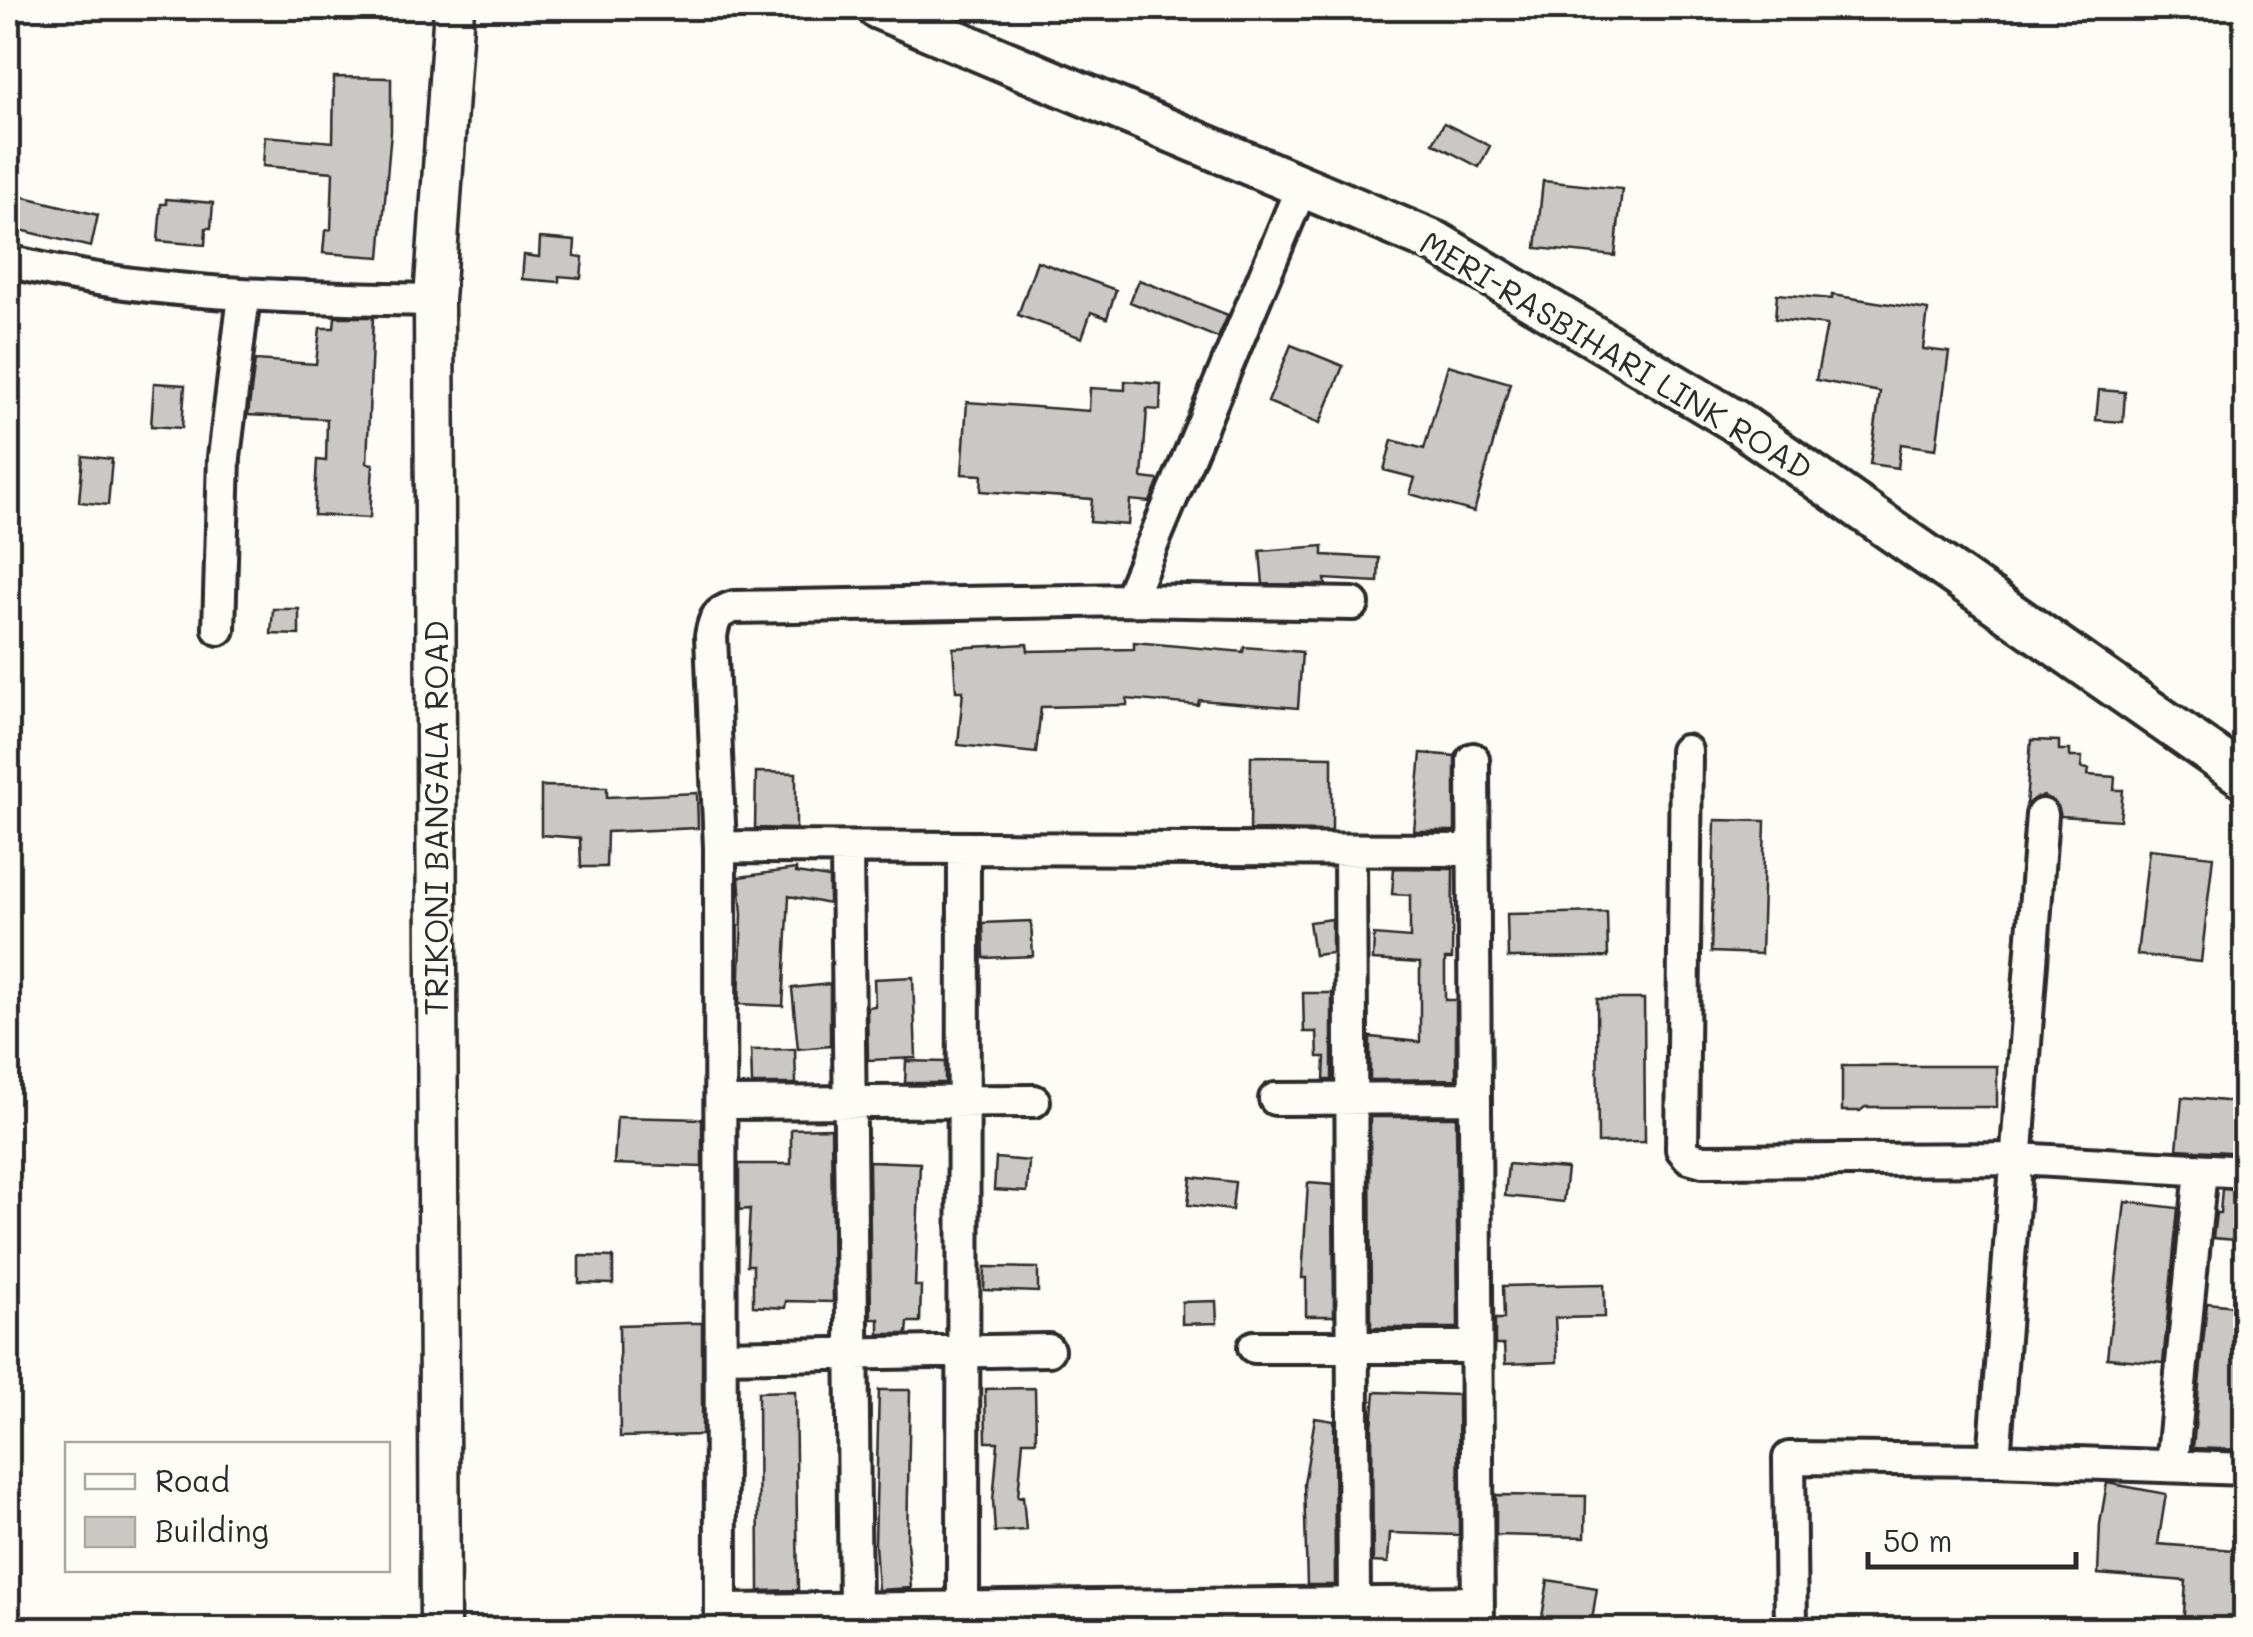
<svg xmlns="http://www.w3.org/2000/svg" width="2253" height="1637" font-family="Mali,sans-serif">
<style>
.building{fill:#c9c8c4;stroke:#2b2b2b;stroke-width:2.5}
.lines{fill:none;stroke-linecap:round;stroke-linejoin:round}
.minor-casing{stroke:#2b2b2b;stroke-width:38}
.tertiary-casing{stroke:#2b2b2b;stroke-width:45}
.secondary-casing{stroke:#2b2b2b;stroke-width:48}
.minor{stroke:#fdfcf7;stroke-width:30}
.tertiary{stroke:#fdfcf7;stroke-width:38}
.secondary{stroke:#fdfcf7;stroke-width:40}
.labels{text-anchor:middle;stroke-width:8;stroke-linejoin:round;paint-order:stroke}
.street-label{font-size:32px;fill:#2b2b2b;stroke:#fdfcf7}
</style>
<rect width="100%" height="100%" fill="#fdfcf7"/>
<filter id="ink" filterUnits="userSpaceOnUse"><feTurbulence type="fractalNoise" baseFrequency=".01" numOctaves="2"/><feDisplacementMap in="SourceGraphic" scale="20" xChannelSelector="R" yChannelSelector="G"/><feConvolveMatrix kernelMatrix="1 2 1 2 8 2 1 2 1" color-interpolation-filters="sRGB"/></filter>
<g filter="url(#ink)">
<path class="building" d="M 334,77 L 391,78 L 391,131 L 380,257 L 323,253 L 325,231 L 331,229 L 333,172 L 263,166 L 265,136 L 333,142 Z
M 1444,123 L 1490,146 L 1479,167 L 1433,143 Z
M 1543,181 L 1622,189 L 1615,256 L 1536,248 Z
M 8,193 L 98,215 L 91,247 L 8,227 Z
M 166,199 L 213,203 L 211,228 L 206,228 L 205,245 L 158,241 L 161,204 L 166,204 Z
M 540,238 L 575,241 L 574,256 L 583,257 L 581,278 L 559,276 L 559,282 L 522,279 L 524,255 L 539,257 Z
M 1037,261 L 1116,290 L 1107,318 L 1091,312 L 1082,338 L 1018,315 Z
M 1139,280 L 1228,315 L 1218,338 L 1130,302 Z
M 1777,294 L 1832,299 L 1832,295 L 1928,310 L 1923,349 L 1949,352 L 1936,449 L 1901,444 L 1898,468 L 1870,464 L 1880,392 L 1816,380 L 1827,325 L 1775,319 Z
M 335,317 L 373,317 L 367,463 L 373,464 L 370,518 L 314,515 L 317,460 L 326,461 L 327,419 L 248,415 L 255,360 L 316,364 L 320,328 L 334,328 Z
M 1291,345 L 1343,366 L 1320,423 L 1268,402 Z
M 1448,365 L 1510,383 L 1474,512 L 1410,494 L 1415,478 L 1384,470 L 1392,440 L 1424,449 Z
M 1125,381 L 1161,384 L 1160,410 L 1147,409 L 1142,478 L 1159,480 L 1150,502 L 1130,500 L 1128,525 L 1090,522 L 1092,499 L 981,491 L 982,475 L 962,474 L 967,402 L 1089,411 L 1090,388 L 1125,390 Z
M 154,383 L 185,385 L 182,428 L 151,426 Z
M 2099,390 L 2125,392 L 2123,422 L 2096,420 Z
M 83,456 L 112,459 L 108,505 L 79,502 Z
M 1323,546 L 1323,555 L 1379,558 L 1378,582 L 1325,579 L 1326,585 L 1263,584 L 1260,551 Z
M 273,609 L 299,609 L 299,635 L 271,634 Z
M 1134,642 L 1243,652 L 1244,647 L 1302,652 L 1298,708 L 1199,700 L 1198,705 L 1127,699 L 1127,705 L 1041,707 L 1036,753 L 958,745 L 963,691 L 956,691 L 953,648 L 1027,644 L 1028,651 L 1134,649 Z
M 2031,740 L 2059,741 L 2059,750 L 2070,750 L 2070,757 L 2082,757 L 2081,768 L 2089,769 L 2088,775 L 2115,777 L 2114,790 L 2123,790 L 2120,820 L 2061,816 L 2058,806 L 2044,796 L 2035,798 L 2026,805 Z
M 1421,753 L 1455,756 L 1455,831 L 1414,831 Z
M 1251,756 L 1332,757 L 1332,831 L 1250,830 Z
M 756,772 L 796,773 L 796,829 L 755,828 Z
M 541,786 L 607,787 L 607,797 L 697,793 L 698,828 L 607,832 L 606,867 L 581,867 L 580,838 L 541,835 Z
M 1715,820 L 1765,821 L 1761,954 L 1711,952 Z
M 2149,849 L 2213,856 L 2201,962 L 2137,955 Z
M 1394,868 L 1453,869 L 1452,959 L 1445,959 L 1445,1000 L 1456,1000 L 1456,1079 L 1370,1080 L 1370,1037 L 1420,1042 L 1420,963 L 1373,960 L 1374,935 L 1410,938 L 1410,895 L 1392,894 Z
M 796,869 L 796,873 L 829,878 L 829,904 L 789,896 L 783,1006 L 739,1004 L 742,914 L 739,877 Z
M 1607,912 L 1608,957 L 1508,958 L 1507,914 Z
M 1332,919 L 1332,953 L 1314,955 L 1309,922 Z
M 1031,921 L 1033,956 L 984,958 L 983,923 Z
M 913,977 L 916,1058 L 868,1060 L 867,1007 L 875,1006 L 874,979 Z
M 830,984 L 830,1046 L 798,1049 L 792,988 Z
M 1303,993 L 1332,993 L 1332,1080 L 1324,1080 L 1325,1057 L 1318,1057 L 1317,1032 L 1304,1032 Z
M 1597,999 L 1644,999 L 1645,1142 L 1598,1143 Z
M 795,1049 L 796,1084 L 752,1084 L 751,1050 Z
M 906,1061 L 945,1062 L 945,1083 L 905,1083 Z
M 1842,1066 L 1997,1066 L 1997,1107 L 1865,1107 L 1860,1111 L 1842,1111 Z
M 2182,1097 L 2246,1103 L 2246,1153 L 2177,1149 Z
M 617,1117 L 702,1119 L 702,1167 L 614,1164 Z
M 1370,1117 L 1456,1117 L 1458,1328 L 1371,1328 Z
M 831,1128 L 833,1302 L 786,1301 L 785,1308 L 753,1306 L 753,1265 L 747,1265 L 750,1209 L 739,1210 L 739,1164 L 791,1164 L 791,1129 Z
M 996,1158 L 1029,1161 L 1027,1192 L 994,1190 Z
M 869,1161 L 920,1163 L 915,1286 L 921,1286 L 920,1322 L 908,1322 L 907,1334 L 879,1334 L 879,1319 L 871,1319 Z
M 1508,1164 L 1567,1169 L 1563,1202 L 1505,1196 Z
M 1191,1177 L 1235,1182 L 1232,1210 L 1188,1205 Z
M 1308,1183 L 1333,1185 L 1334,1316 L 1306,1316 L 1306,1278 L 1302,1278 Z
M 2222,1189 L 2246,1191 L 2246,1241 L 2213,1238 L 2216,1213 L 2220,1213 Z
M 2125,1202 L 2178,1208 L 2163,1363 L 2107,1358 Z
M 579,1256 L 613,1257 L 613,1284 L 579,1283 Z
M 985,1267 L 1038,1268 L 1038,1292 L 984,1290 Z
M 1604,1284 L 1605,1317 L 1555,1318 L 1557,1362 L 1505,1364 L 1504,1345 L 1495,1345 L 1495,1319 L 1504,1319 L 1503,1286 Z
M 1216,1301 L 1217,1323 L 1182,1324 L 1182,1302 Z
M 2207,1303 L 2246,1307 L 2246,1450 L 2193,1448 Z
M 687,1323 L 702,1323 L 702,1435 L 620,1437 L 619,1325 Z
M 1035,1388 L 1036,1441 L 1023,1441 L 1018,1497 L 1023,1496 L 1026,1530 L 995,1532 L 993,1501 L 998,1442 L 986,1442 L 985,1389 Z
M 879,1390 L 910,1390 L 907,1541 L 911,1588 L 878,1590 L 875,1543 Z
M 795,1391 L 798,1590 L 759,1591 L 758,1392 Z
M 1375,1392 L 1458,1395 L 1459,1535 L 1390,1533 L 1388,1563 L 1373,1562 L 1372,1428 Z
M 1315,1418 L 1334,1421 L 1335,1585 L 1307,1585 L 1304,1484 Z
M 2107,1483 L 2166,1494 L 2158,1544 L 2246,1551 L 2246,1630 L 2183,1630 L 2186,1581 L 2098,1574 L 2100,1524 Z
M 1496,1495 L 1586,1496 L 1585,1537 L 1496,1535 Z
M 1548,1580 L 1597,1588 L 1591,1626 L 1570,1623 L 1569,1630 L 1540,1630 Z"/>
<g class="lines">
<defs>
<path id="minor" d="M 8,261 C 147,296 291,297 434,300
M 1129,600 L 1302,186
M 219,629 L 224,457 L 244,296
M 1686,751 L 1682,1149 L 1689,1157 L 1703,1161 L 2017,1159 L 2246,1172
M 1473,759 L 1478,1630
M 720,847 L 1473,850
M 847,848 L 855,1609
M 1350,850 L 1354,1603
M 1275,1099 L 1474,1098
M 721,1103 L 1034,1101
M 1254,1347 L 1476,1347
M 721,1356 L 1048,1350
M 1994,1460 L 2042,815
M 2172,1466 L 2201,1170
M 963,1608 L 964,848
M 721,1610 L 1478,1602
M 721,1630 L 720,847 L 711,636 C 714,618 717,612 734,607 L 1129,600 L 1353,604
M 1791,1630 L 1789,1458 L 1994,1460 L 2246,1469"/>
<path id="tertiary" d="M 440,1630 L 434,300 L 454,8"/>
<path id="secondary" d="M 878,8 L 1437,243 L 1735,421 L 2246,778"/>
</defs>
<use href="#minor" class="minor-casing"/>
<use href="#tertiary" class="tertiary-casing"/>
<use href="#secondary" class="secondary-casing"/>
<use href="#minor" class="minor"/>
<use href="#tertiary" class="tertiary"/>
<use href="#secondary" class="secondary"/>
</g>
</g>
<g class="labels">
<g class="street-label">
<text transform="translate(1616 356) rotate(31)" y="11">MERI-RASBIHARI LINK ROAD</text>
<text transform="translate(437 818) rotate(-90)" y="11">TRIKONI BANGALA ROAD</text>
</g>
</g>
<rect width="2253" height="1637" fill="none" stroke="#fdfcf7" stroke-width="40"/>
<rect x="20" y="20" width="2213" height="1597" fill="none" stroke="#2b2b2b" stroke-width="4" filter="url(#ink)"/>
<rect x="65" y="1442" width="325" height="130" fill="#fdfcf7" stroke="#a9a8a5" stroke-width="2.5"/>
<rect x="85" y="1474" width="50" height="15" fill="#fdfcf7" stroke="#a9a8a5" stroke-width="2.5"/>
<text x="155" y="1492" font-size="30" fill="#2b2b2b">Road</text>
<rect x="85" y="1517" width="50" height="30" fill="#c9c8c4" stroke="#a9a8a5" stroke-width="2.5"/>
<text x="155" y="1542" font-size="30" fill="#2b2b2b">Building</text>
<path d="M1868 1552v15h208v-15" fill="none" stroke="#2b2b2b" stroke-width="5"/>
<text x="1883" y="1552" font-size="30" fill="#2b2b2b" stroke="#fdfcf7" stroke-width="8" paint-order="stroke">50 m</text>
</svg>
